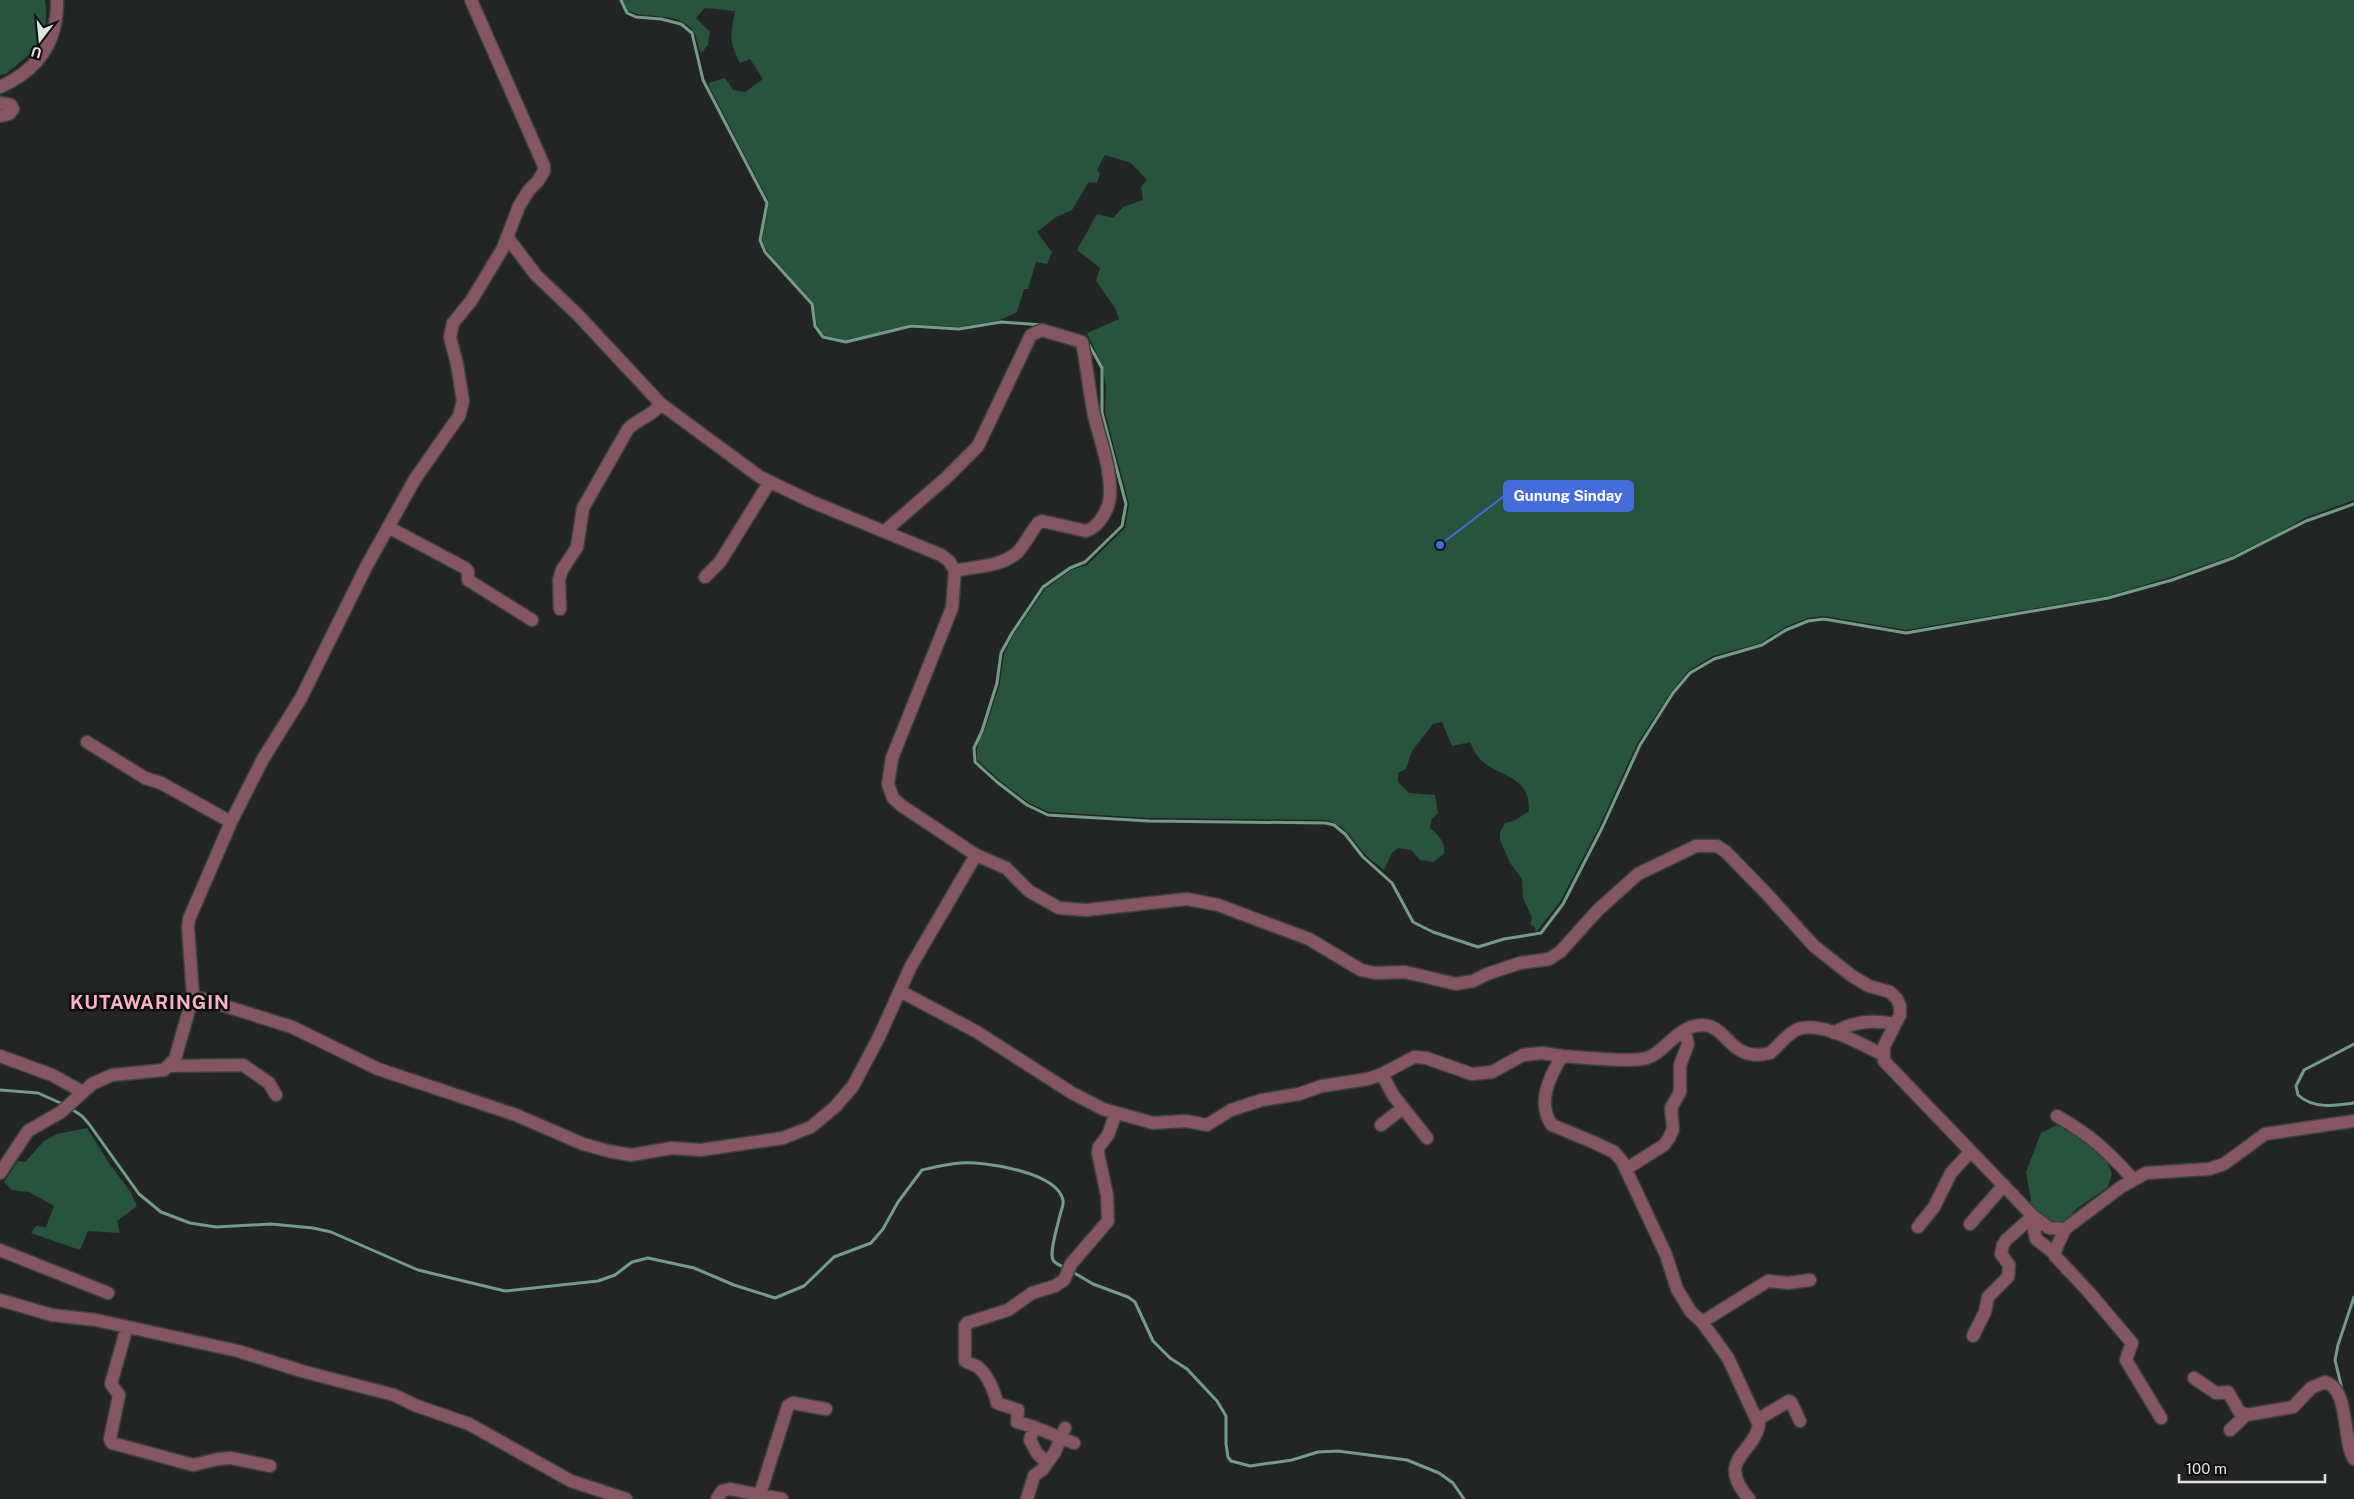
<svg xmlns="http://www.w3.org/2000/svg" width="2354" height="1499" font-family="'Public Sans',sans-serif">
<style>
.green{fill:#28533d}
.lines{fill:none;stroke-linecap:round;stroke-linejoin:round}
.stream{stroke:#749d88;stroke-width:3}
.minor-casing{stroke:#3e403f;stroke-width:15}
.minor{stroke:#835662;stroke-width:12}
.labels{text-anchor:middle;stroke-width:5;stroke-linejoin:round;paint-order:stroke}
.district-label{font-size:19px;font-weight:bold;letter-spacing:1px;fill:#f6b3c3;stroke:#0d0e0d}
.leader{fill:none;stroke:#446cda;stroke-width:2}
.callout-dot{fill:#446cda;stroke:#0d0e0d;stroke-width:2}
.callout{fill:#446cda;stroke:#446cda;stroke-width:2}
.callout-label{font-size:15px;text-anchor:middle;font-weight:bold;fill:#fff}
</style>
<rect width="100%" height="100%" fill="#232524"/>
<path class="green" d="M 0,0 L 45,0 C 51,42 36,49 6,74 L 0,75 Z
M 623,0 L 2354,0 L 2354,500 L 2305,518 L 2279,533 L 2232,556 L 2171,577 L 2108,596 L 1906,630 L 1824,616 L 1808,618 L 1785,627 L 1761,643 L 1713,656 L 1688,671 L 1671,692 L 1637,744 L 1599,827 L 1560,902 L 1536,932 L 1534,926 L 1530,924 L 1532,918 L 1523,898 L 1522,879 L 1510,863 L 1500,840 L 1500,832 L 1505,823 L 1514,821 L 1529,811 C 1530,774 1500,779 1480,759 C 1476,755 1473,748 1470,742 L 1452,746 L 1442,722 L 1433,724 L 1412,751 L 1406,769 L 1398,773 L 1398,782 L 1409,793 L 1435,795 L 1438,813 L 1432,819 L 1430,828 C 1438,835 1446,842 1444,854 L 1433,862 L 1420,860 L 1411,850 L 1398,848 L 1392,853 L 1384,870 C 1378,865 1370,860 1365,854 C 1352,840 1346,825 1326,820 L 1149,818 L 1049,812 L 1029,803 L 999,780 L 977,760 L 977,749 L 979,740 L 984,732 L 1000,683 L 1004,654 L 1014,634 L 1045,589 L 1071,570 L 1087,565 L 1125,528 L 1129,504 L 1105,412 L 1106,388 L 1103,367 L 1087,333 L 1119,319 L 1115,308 L 1096,281 L 1100,268 L 1077,250 L 1097,214 L 1113,218 L 1123,207 L 1143,200 L 1141,187 L 1147,180 L 1131,163 L 1105,155 L 1097,170 L 1100,173 L 1097,183 L 1089,182 L 1072,210 L 1056,217 L 1037,232 L 1052,252 L 1047,264 L 1036,262 L 1028,289 L 1024,289 L 1017,312 L 1000,320 L 959,327 L 911,324 L 846,341 L 824,335 L 817,325 L 813,303 L 767,251 L 762,240 L 769,202 L 710,88 L 709,83 L 725,78 L 733,90 L 745,92 L 763,79 L 750,59 L 740,63 C 728,40 731,35 735,11 L 705,8 L 696,18 L 710,32 L 708,45 L 701,53 C 697,45 697,33 690,27 C 674,12 647,19 628,11 Z
M 2057,1125 C 2079,1134 2105,1150 2112,1174 L 2108,1187 L 2076,1209 L 2067,1220 L 2052,1223 L 2029,1205 L 2031,1200 L 2026,1172 L 2041,1133 Z
M 87,1128 L 111,1166 L 130,1191 L 137,1206 L 117,1221 L 120,1233 L 88,1231 L 80,1250 L 31,1233 L 36,1226 L 46,1227 L 54,1206 L 29,1192 L 12,1190 L 4,1182 L 18,1161 L 25,1162 L 44,1141 L 57,1134 Z"/>
<g class="lines">
<path class="stream" d="M 621,0 L 627,13 L 636,17 L 661,19 L 681,24 L 692,33 L 703,80 L 767,203 L 760,240 L 765,252 L 812,304 L 815,326 L 823,337 L 846,342 L 911,326 L 959,329 L 1001,322 L 1043,325
M 1087,341 L 1102,368 L 1102,413 L 1126,504 L 1122,526 L 1085,562 L 1070,568 L 1043,587 L 1012,633 L 1001,653 L 997,683 L 982,731 L 974,748 L 975,762 L 997,782 L 1027,805 L 1048,815 L 1149,821 L 1326,823 L 1334,825 L 1345,834 L 1363,857 L 1392,883 L 1413,922 L 1433,932 L 1478,947 L 1504,939 L 1541,933 L 1563,904 L 1602,828 L 1640,745 L 1673,693 L 1690,673 L 1714,659 L 1762,645 L 1786,630 L 1808,621 L 1824,619 L 1906,633 L 2108,598 L 2172,580 L 2233,558 L 2306,521 L 2354,504
M 2354,1044 L 2304,1070 L 2296,1086 L 2298,1095 C 2313,1109 2335,1106 2354,1103
M 0,1090 L 38,1093 L 65,1105
M 70,1108 L 82,1116 L 89,1124 L 139,1194 L 161,1212 L 190,1223 L 216,1227 L 271,1224 L 313,1228 L 331,1232 L 418,1270 L 505,1291 L 598,1281 L 615,1275 L 632,1262 L 648,1258 L 694,1268 L 734,1285 L 775,1298 L 804,1286 L 834,1257 L 871,1243 L 883,1229 L 898,1202 L 922,1170 C 935,1167 947,1164 960,1163 C 984,1161 1057,1172 1063,1200 C 1064,1206 1061,1210 1060,1215 C 1058,1225 1049,1252 1053,1260 C 1055,1264 1062,1266 1066,1268
M 1071,1271 L 1093,1284 L 1128,1297 L 1135,1302 L 1153,1341 L 1170,1358 L 1187,1369 L 1217,1401 L 1226,1416 L 1226,1444 L 1228,1457 L 1231,1461 L 1250,1466 L 1292,1460 L 1318,1452 L 1338,1451 L 1407,1460 L 1439,1473 L 1453,1483 L 1464,1499
M 2343,1393 L 2335,1360 L 2338,1345 L 2354,1297"/>
<defs>
<path id="minor" d="M 0,87 C 38,70 58,42 57,0
M 0,103 L 11,105 L 13,109 L 9,114 L 0,116
M 507,237 L 536,275 L 578,315 L 661,404 L 760,477 L 810,501 L 941,555 L 949,561 L 955,571 L 952,608 L 892,758 L 888,784 L 893,798 L 902,806 L 976,855 L 1006,868 L 1029,891 L 1059,908 L 1086,910 L 1187,899 L 1218,905 L 1309,939 L 1361,970 L 1375,973 L 1405,972 L 1456,984 L 1473,981 L 1487,974 L 1520,963 L 1549,959 L 1560,952 L 1598,910 L 1638,874 L 1696,846 L 1717,846 L 1726,852 L 1765,892 L 1814,946 L 1852,976 L 1869,986 L 1890,992 L 1897,999 L 1900,1006 L 1900,1015 L 1884,1046 L 1884,1061 L 2033,1216 L 2049,1228 L 2065,1229 L 2121,1187 L 2146,1173 L 2209,1169 L 2224,1164 L 2265,1134 L 2354,1121
M 388,527 L 465,568 L 468,571 L 468,580 L 532,620
M 885,531 L 946,478 L 978,446 L 1031,335 L 1042,330 L 1082,342 C 1087,366 1089,391 1094,415 C 1100,440 1110,465 1110,491 C 1111,506 1100,527 1086,531 L 1042,521 L 1038,523 C 1031,532 1025,544 1018,552 C 1002,567 975,566 955,571
M 705,577 L 720,562 L 769,483
M 560,609 L 559,580 L 562,570 L 577,547 L 583,508 L 628,429 C 639,418 651,417 661,404
M 87,742 L 145,778 L 161,783 L 231,822
M 900,991 L 977,1032 L 1072,1093 L 1103,1109 L 1153,1123 L 1186,1121 L 1207,1125 L 1231,1110 L 1262,1100 L 1299,1094 L 1322,1086 L 1368,1079 L 1382,1074 L 1414,1057 L 1426,1058 L 1472,1074 L 1492,1072 L 1523,1055 L 1542,1053 L 1562,1056 C 1550,1076 1536,1103 1552,1125 L 1593,1142 L 1614,1152 L 1622,1161 L 1666,1255 L 1677,1289 L 1691,1312 L 1702,1322 L 1728,1358 L 1759,1425 C 1753,1455 1715,1459 1749,1499
M 193,996 L 292,1027 L 378,1069 L 516,1115 L 583,1144 L 608,1151 L 631,1155 L 672,1148 L 701,1150 L 783,1138 L 811,1127 L 835,1107 L 853,1086 L 879,1037 L 911,966 L 976,855
M 1834,1033 C 1852,1021 1874,1020 1895,1024
M 0,1056 L 52,1075 L 83,1092
M 1562,1056 C 1583,1057 1629,1063 1647,1058 C 1666,1052 1677,1025 1703,1025 C 1729,1026 1729,1063 1770,1053 C 1779,1046 1785,1036 1796,1030 C 1819,1019 1862,1045 1884,1055
M 170,1066 L 243,1065 L 269,1083 L 276,1095
M 1382,1074 L 1393,1095 L 1427,1138
M 2057,1116 C 2092,1136 2106,1150 2133,1179
M 1381,1125 L 1403,1108
M 1626,1169 L 1664,1145 L 1669,1138 L 1673,1129 L 1671,1108 L 1680,1092 L 1680,1065 L 1688,1044 L 1685,1031
M 0,1173 L 28,1131 L 61,1112 L 92,1084 L 112,1075 L 164,1070 L 175,1059 L 193,996 L 188,927 L 189,919 L 231,822 L 263,759 L 301,698 L 366,567 L 415,479 L 459,416 L 463,401 L 457,364 L 450,337 L 453,323 L 471,301 L 491,268 L 503,248 L 519,206 L 529,190 L 538,181 L 544,171 L 544,166 L 471,0
M 2039,1223 L 2034,1230 L 2036,1239 L 2054,1253
M 1970,1224 L 2004,1185
M 1918,1227 L 1934,1207 L 1951,1173 L 1970,1152
M 2065,1229 L 2054,1253 L 2055,1256 L 2088,1291 L 2132,1343 L 2126,1360 L 2161,1418
M 0,1250 L 108,1293
M 0,1300 L 52,1315 L 96,1320 L 238,1351 L 305,1372 L 394,1395 L 417,1406 L 469,1424 L 571,1481 L 626,1499
M 1702,1322 L 1768,1281 L 1788,1283 L 1810,1280
M 127,1327 L 111,1384 L 119,1395 L 110,1439 L 112,1443 L 193,1465 L 218,1459 L 231,1458 L 270,1466
M 1973,1336 L 1985,1312 L 1988,1297 L 2008,1277 L 2009,1265 L 2001,1254 L 2003,1245 L 2006,1240 L 2033,1216
M 2194,1378 L 2216,1393 L 2228,1392 L 2239,1411 L 2246,1415
M 1757,1420 L 1789,1401 L 1791,1402 L 1800,1421
M 1034,1427 L 1017,1422 L 1018,1410 L 997,1403 C 995,1392 988,1376 979,1368 C 975,1364 969,1364 965,1361 L 965,1326 L 967,1323 L 1008,1310 L 1032,1293 L 1055,1286 L 1064,1280 L 1071,1264 L 1108,1221 L 1107,1195 L 1098,1153 L 1099,1147 L 1108,1135 L 1116,1113
M 2230,1430 L 2246,1415 L 2293,1407 L 2311,1388 L 2325,1382 C 2350,1389 2342,1440 2354,1459
M 1047,1463 L 1037,1453 L 1030,1440 L 1034,1427 L 1074,1443
M 760,1494 L 788,1406 L 793,1403 L 826,1409
M 717,1499 L 722,1491 L 730,1489 L 782,1499
M 1027,1499 L 1034,1476 L 1043,1469 L 1055,1452 L 1065,1428"/>
</defs>
<use href="#minor" class="minor-casing"/>
<use href="#minor" class="minor"/>
</g>
<g class="labels">
<g class="district-label">
<text x="150" y="1009">KUTAWARINGIN</text>
</g>
</g>
<path class="leader" d="M1440 545L1504 496"/>
<circle class="callout-dot" cx="1440" cy="545" r="5"/>
<rect class="callout" x="1504" y="481" width="129" height="30" rx="5"/>
<g class="callout-label">
<text x="1568" y="501">Gunung Sinday</text>
</g>
<g transform="translate(40 40) rotate(196)" stroke="#0d0e0d" stroke-width="4" paint-order="stroke">
<path d="M0-4L9 19L0 12L-9 19Z" fill="#e1e3e2"/>
<text y="-8" font-size="14" font-weight="bold" text-anchor="middle" fill="#e1e3e2">U</text>
</g>
<path d="M2179 1474v8h146v-8" fill="none" stroke="#e1e3e2" stroke-width="2.5"/>
<text x="2186" y="1474" font-size="15" fill="#e1e3e2" stroke="#0d0e0d" stroke-width="4" paint-order="stroke">100 m</text>
</svg>
